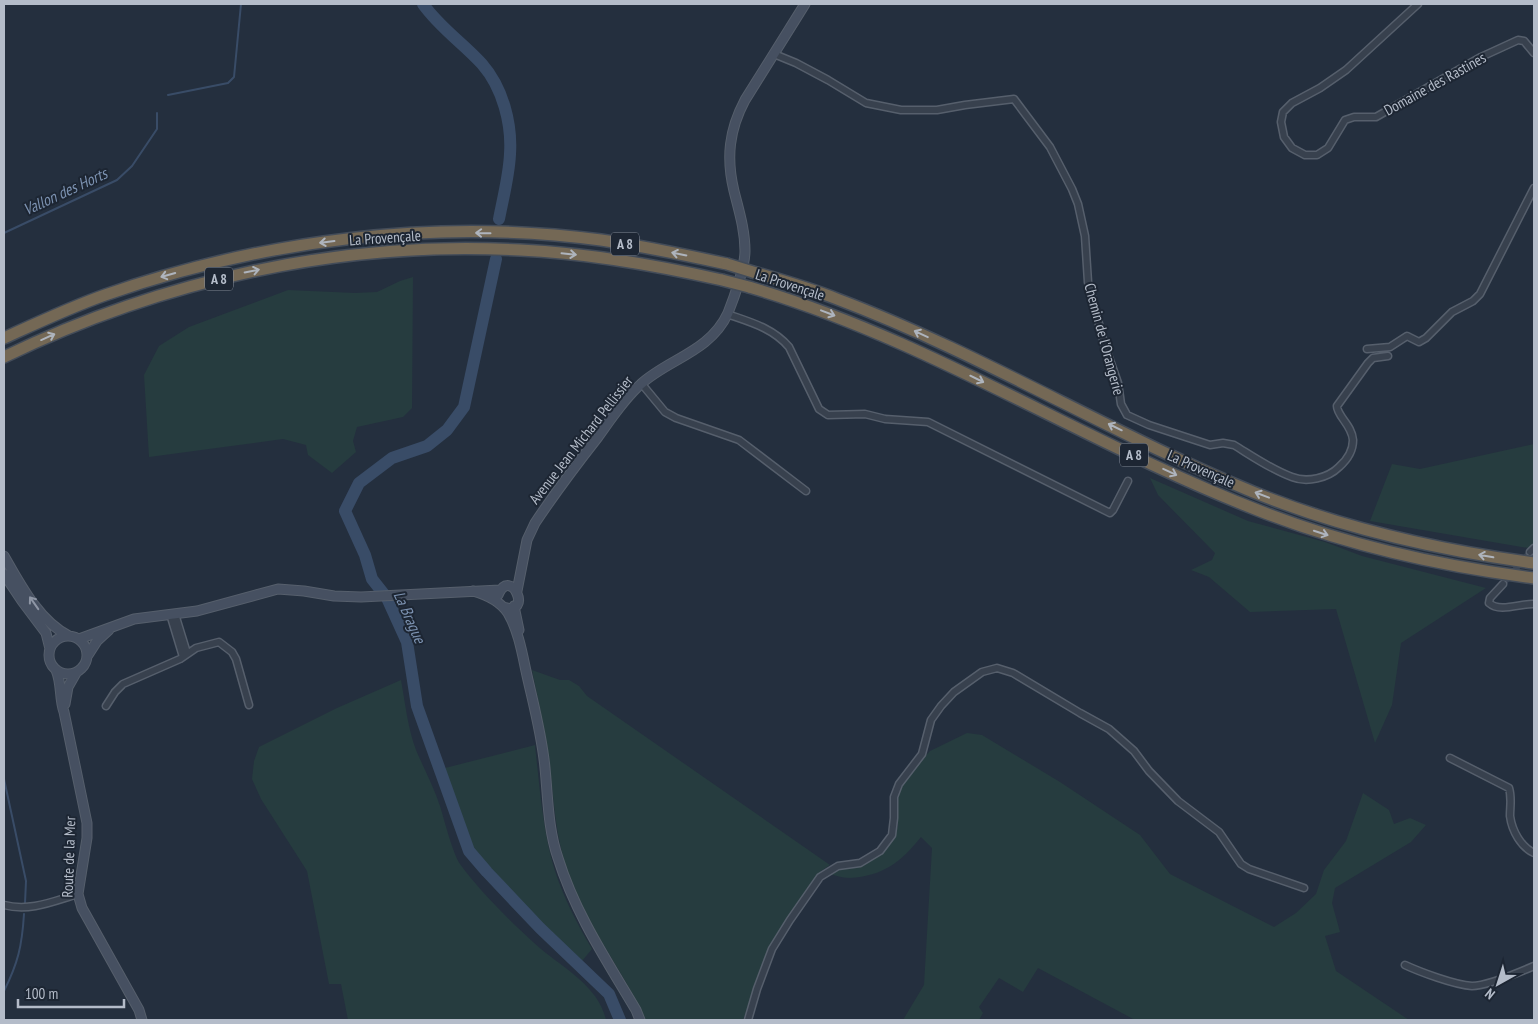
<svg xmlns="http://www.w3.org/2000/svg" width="1538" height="1024" font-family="'PT Sans Narrow',sans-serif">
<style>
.green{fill:#263c3f}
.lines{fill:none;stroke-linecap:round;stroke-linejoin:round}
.stream{stroke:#394c67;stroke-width:2}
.river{stroke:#394c67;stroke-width:12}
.street-tunnel{stroke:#3a4453;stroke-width:6;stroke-dasharray:6 3;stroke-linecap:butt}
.street-casing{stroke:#565f6c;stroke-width:9}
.secondary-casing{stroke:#565f6c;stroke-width:11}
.highway-casing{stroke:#434c59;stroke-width:14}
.street{stroke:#38414e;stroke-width:6}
.secondary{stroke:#465061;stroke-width:9}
.highway{stroke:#746855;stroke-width:11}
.highway-bridge-casing{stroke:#434c59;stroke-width:14;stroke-linecap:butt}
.highway-bridge{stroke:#746855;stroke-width:11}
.oneway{stroke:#aeb4bd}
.oneway2{stroke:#8e96a5}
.labels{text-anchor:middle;stroke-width:4;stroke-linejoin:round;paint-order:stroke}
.shield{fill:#1d2633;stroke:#878f9c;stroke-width:1}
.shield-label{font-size:14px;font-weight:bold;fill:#b4bcc9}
.street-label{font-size:15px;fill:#b4bcc9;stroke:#1d2633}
.water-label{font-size:16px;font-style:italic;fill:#7c92b1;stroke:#1d2633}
</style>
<rect width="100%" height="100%" fill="#242f3e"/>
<path class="green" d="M 413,277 L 412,408 L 403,417 L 357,427 L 353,441 L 356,452 L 332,473 L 308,455 L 306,445 L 283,439 L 149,457 L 144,375 L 159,346 L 189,327 L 288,290 L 355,293 L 377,292 L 400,281 Z
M 1534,444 L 1534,549 L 1370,521 L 1392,464 L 1420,469 Z
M 1150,478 L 1248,521 L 1325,542 L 1362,556 L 1486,588 L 1401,643 L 1392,705 L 1375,743 L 1336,609 L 1250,612 L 1209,577 L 1191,570 L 1212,560 L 1215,553 L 1158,495 Z
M 532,670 L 560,680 L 569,680 L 579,686 L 587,696 L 830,865 L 821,871 L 802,900 L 777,933 L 767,954 L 743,1020 L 645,1020 C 624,970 587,928 569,876 C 555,838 554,799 549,760 C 545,729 538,700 532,670 Z
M 401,680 C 405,702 408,729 416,750 C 424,769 434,787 440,806 C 444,819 453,854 460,864 C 481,893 514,925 541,949 C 565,969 599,987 606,1020 L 348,1020 L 341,984 L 329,984 L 307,871 L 261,799 L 252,779 L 254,761 L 259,747 L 337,708 Z
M 967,733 L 982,735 L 1060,782 L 1140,835 L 1170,874 L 1274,927 L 1296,913 L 1316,894 L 1324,870 L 1346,841 L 1363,793 L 1389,810 L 1394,824 L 1410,818 L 1426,825 L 1411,842 L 1335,888 L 1332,903 L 1340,932 L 1325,936 L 1336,971 L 1409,1020 L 1135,1020 L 1038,968 L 1023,992 L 999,978 L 979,1007 L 983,1013 L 979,1020 L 903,1020 L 924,985 L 932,848 L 921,837 C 901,862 883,876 850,878 C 842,878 834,875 827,873 L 858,866 L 890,842 L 898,826 L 897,793 L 907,776 L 930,751 Z
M 535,745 C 539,782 542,820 551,857 C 559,889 575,920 592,949 L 582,961 L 572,954 L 538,920 L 475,851 L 466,833 L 445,768 Z"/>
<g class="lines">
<path class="stream" d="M 168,95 L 228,83 L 234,77 L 241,4
M 4,233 L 117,180 L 132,166 L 157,129 L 157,113
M 4,779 L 26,881 L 25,903
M 4,991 C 18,963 22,946 24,914"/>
<path class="river" d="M 423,4 C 440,28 463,43 482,64 C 503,88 512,124 510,154 C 509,176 503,198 499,219
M 496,259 L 464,407 L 447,430 L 427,446 L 392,458 L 359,483 L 345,511 L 365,555 L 372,579 L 387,598 L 407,642 L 417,706 L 469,851 L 487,872 L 540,928 L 609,994 L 620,1020"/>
<path class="street-tunnel" d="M 1503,584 L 1530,552"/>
<defs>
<path id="street" d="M 1418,4 L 1346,70 L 1320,88 L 1292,103 L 1283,112 L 1281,122 L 1284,137 L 1292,148 L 1305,155 L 1317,155 L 1328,148 L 1345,120 L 1354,117 L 1376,117 L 1481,57 L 1518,40 L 1524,41 L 1534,53
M 774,54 L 796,63 L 828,80 L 866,103 L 901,110 L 937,110 L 965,105 L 1014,99 L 1050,147 L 1072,189 L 1078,204 L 1085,236 L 1088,282 L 1104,343 L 1118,383 L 1121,404 L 1127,415 L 1149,425 L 1210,445 L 1223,443 L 1234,445 C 1252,456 1272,470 1292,477 C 1307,483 1328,478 1339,467 C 1347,460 1353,451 1353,440 C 1352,425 1337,416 1337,406 L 1368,363 L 1373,358 L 1388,356
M 727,314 C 750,322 773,328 789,347 L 819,409 L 828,415 L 865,414 L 885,419 L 928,422 L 1110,513 L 1113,510 L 1128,481
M 1367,349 L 1390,347 L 1407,336 L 1419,342 L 1426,338 L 1452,312 L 1473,301 L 1480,294 L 1534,188
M 641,383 L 665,412 L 676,418 L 739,440 L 806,491
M 1530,552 L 1534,548
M 1503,584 L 1490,598 L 1489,603 C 1500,613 1521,603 1534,604
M 170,614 L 183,657
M 175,614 L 187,653
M 106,706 L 115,692 L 123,684 L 180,659 L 196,648 L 219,642 L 232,652 L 236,659 L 249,705
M 1450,758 L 1509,788 C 1512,798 1510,806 1510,816 C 1512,831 1521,847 1534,853
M 4,905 C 30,912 54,901 78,894
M 1405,965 C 1420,972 1455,985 1472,986 C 1486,986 1520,972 1534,966
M 748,1020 L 757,989 L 772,949 L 790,920 L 820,877 L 838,866 L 860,863 L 880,851 L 892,835 L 894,818 L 894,797 L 899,784 L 922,754 L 931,720 L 941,706 L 954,692 L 982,672 L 997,668 L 1013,673 L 1080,713 L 1109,729 L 1134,751 L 1149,771 L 1178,801 L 1219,832 L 1241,864 L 1249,869 L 1304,888"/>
<path id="secondary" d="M 4,556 C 20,584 39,621 69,636
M 4,574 L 22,601 L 46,633 L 50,649
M 473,591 C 487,595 500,601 508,613 C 518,630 522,652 526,671 C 533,703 542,735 545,768 C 548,798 548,829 558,858 C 575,913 607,961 636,1010 L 640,1020
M 517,591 L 527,540 L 535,523 C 555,493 576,465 598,437 C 611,419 624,399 641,384 C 668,359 710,352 728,313 C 734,298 745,267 745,251 C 745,230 739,211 734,191 C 726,158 729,130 745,100 L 805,4
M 498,595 C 511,565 534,617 503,607
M 514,606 L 519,630
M49 655a19 19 0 1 1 38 0a19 19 0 1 1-38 0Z
M 79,639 L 134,619 L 197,611 L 278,589 L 304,591 L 334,596 L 361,597 L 500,590
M 88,655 L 97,641 L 109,630
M 56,670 C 62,684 59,698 64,712 L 87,823 L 87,838 L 78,894 L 82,908 L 139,1010 L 142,1020
M 65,704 L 68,687 L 76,673"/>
<path id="highway" d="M 753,272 C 781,280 809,288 837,299 C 980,353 1112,434 1253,492 C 1344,529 1438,550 1534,563
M 749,287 C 928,339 1086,444 1260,511 C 1349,546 1440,566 1534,578
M 4,338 C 37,323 71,307 105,295 C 262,240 435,218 601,240 C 643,246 685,255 727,264
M 4,357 C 163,280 342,240 520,250 C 588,253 655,265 722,280"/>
</defs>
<use href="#street" class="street-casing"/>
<use href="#secondary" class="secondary-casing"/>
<use href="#highway" class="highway-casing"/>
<use href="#street" class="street"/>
<use href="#secondary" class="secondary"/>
<use href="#highway" class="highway"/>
<defs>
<path id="highway-bridge" d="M 727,264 L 753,272
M 722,280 L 749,287"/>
</defs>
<use href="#highway-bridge" class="highway-bridge-casing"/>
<use href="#highway-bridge" class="highway-bridge"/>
</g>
<defs><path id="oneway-shaft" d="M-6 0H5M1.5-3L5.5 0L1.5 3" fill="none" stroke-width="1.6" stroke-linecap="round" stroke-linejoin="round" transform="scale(1.25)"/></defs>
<g class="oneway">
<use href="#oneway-shaft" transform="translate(483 233) rotate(-179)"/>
<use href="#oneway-shaft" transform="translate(327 242) rotate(173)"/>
<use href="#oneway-shaft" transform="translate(569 254) rotate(6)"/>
<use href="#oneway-shaft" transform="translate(679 254) rotate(-169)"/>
<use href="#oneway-shaft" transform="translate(252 271) rotate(-11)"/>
<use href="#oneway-shaft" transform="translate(168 275) rotate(164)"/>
<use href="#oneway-shaft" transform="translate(828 313) rotate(21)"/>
<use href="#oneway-shaft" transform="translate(921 334) rotate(-155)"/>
<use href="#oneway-shaft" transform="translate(48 337) rotate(-24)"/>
<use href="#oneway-shaft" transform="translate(977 379) rotate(26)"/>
<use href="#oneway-shaft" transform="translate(1115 427) rotate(-154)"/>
<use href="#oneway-shaft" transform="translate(1170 472) rotate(25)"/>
<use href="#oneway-shaft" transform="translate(1262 495) rotate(-159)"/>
<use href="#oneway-shaft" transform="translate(1321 533) rotate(18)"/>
<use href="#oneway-shaft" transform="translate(1486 556) rotate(-170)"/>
</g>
<use class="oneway2" href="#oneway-shaft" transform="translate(34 603) rotate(-125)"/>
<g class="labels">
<g class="shield">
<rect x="611" y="232.5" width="28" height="23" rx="4"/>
<rect x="205" y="267.5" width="28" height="23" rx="4"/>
<rect x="1120" y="443.5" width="28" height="23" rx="4"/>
</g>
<g class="shield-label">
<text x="625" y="249">A 8</text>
<text x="219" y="284">A 8</text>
<text x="1134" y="460">A 8</text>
</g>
<g class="street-label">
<text transform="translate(1435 84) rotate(-29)" y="5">Domaine des Rastines</text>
<text transform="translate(385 238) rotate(-4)" y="5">La Provençale</text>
<text transform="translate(790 285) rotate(18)" y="5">La Provençale</text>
<text transform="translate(1104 339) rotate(75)" y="5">Chemin de l'Orangerie</text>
<text transform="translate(581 440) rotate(-52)" y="5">Avenue Jean Michard Pellissier</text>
<text transform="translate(1201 469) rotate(24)" y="5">La Provençale</text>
<text transform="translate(69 857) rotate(-88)" y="5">Route de la Mer</text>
</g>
<g class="water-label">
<text transform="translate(65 191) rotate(-25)" y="6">Vallon des Horts</text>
<text transform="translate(410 617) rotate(66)" y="6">La Brague</text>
</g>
</g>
<rect width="1538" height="1024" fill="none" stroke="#b4bcc9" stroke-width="10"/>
<g transform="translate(1498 984) rotate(219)" stroke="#1d2633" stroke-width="4" paint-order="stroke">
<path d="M0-4L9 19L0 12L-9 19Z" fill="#b4bcc9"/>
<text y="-8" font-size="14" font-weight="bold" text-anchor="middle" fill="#b4bcc9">N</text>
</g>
<path d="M18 999v8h106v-8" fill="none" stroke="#b4bcc9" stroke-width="2.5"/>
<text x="25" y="999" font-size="15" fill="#b4bcc9" stroke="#1d2633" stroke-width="4" paint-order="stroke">100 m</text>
</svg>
